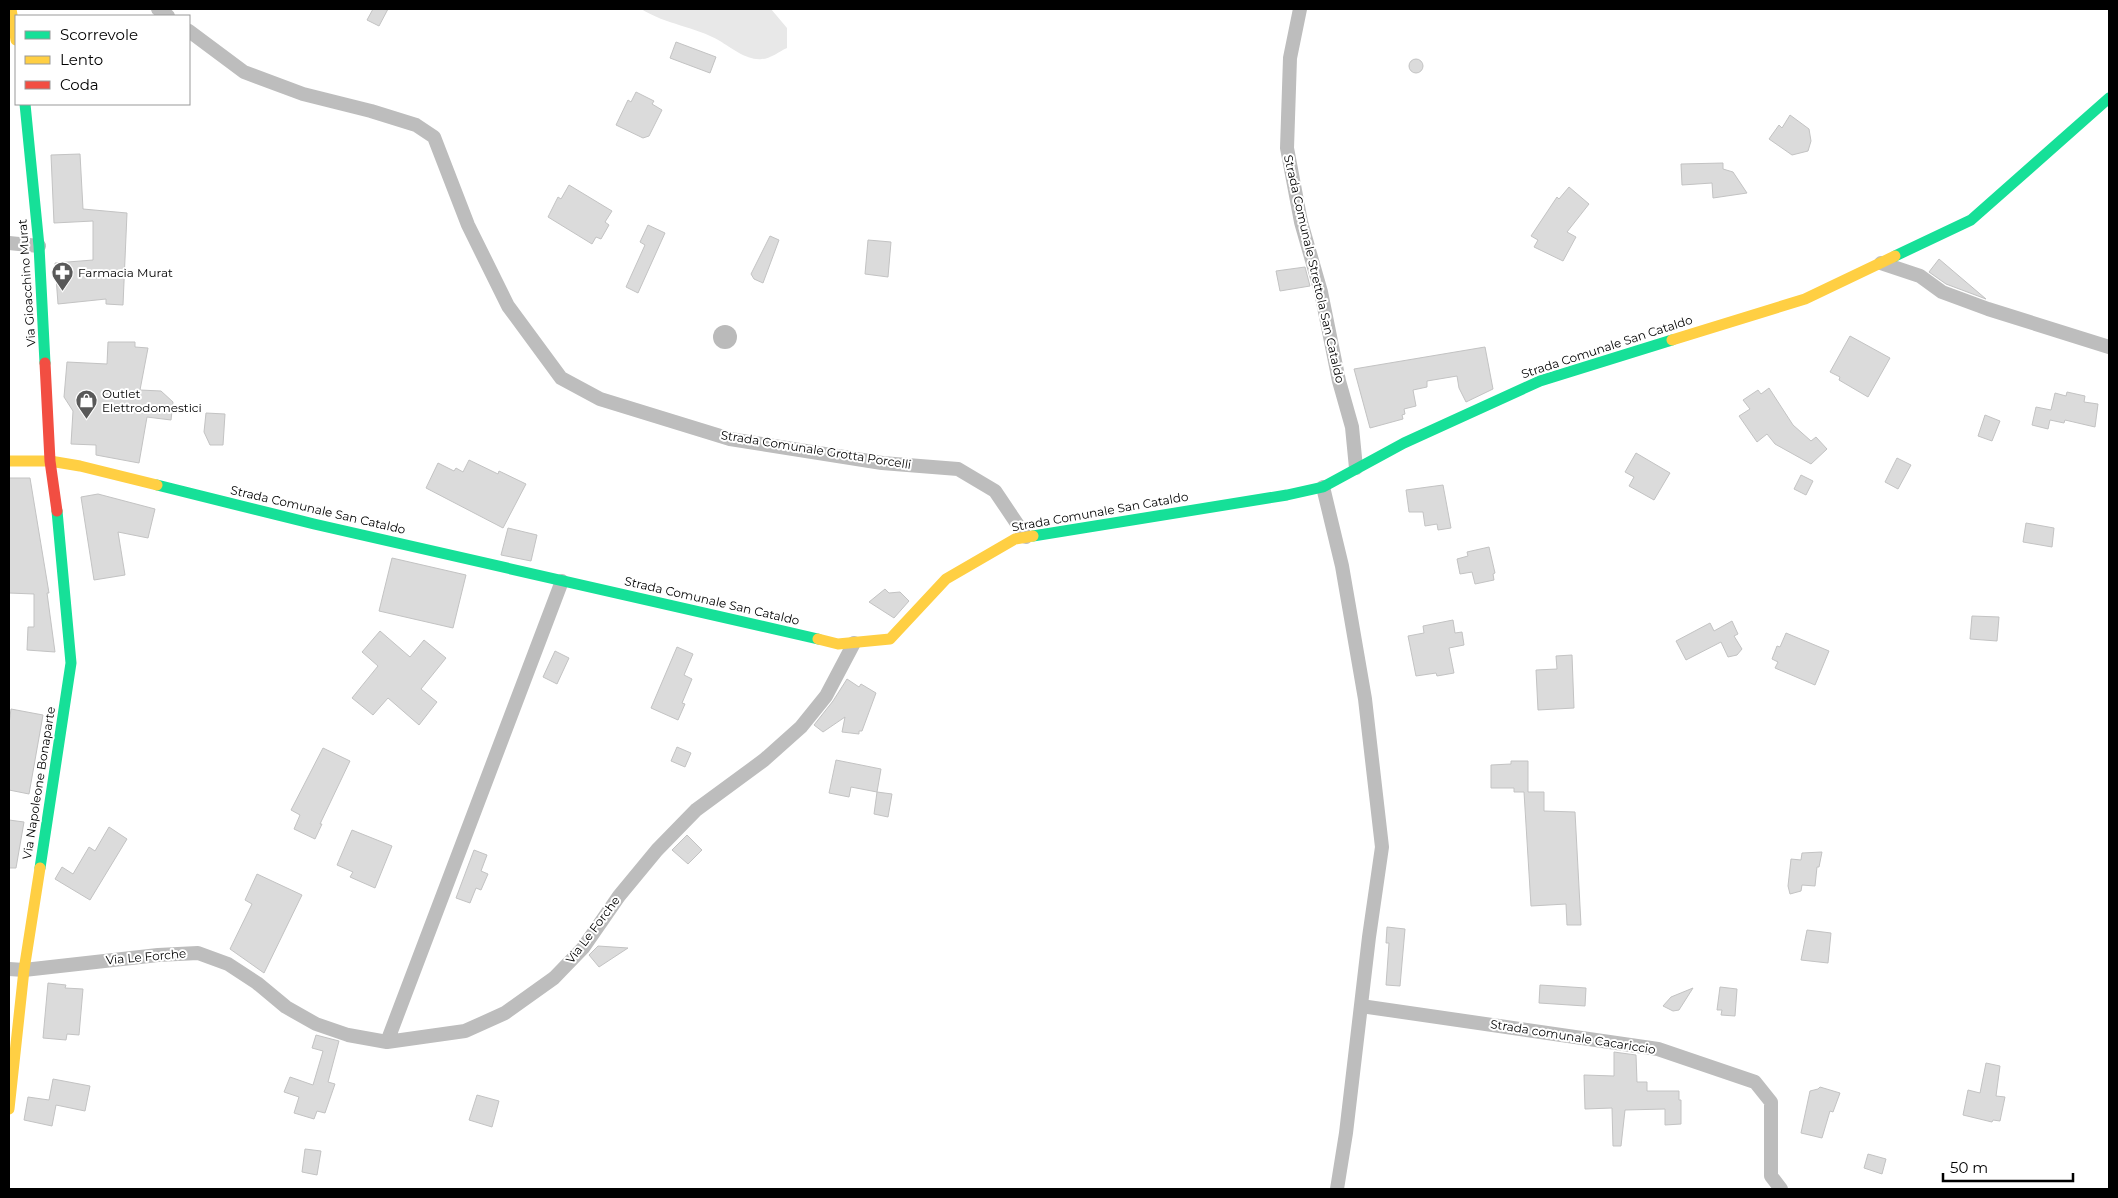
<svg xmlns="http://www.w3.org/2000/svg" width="2118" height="1198" font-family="Montserrat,sans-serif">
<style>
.green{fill:#e8e8e8}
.water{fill:#bababa}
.building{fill:#dbdbdb;stroke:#c3c3c3}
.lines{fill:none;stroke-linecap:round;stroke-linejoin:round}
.street{stroke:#bdbdbd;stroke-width:14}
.fast{stroke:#16e098;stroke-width:11}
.slow{stroke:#ffcf43;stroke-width:11}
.jam{stroke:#f24e42;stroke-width:11}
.labels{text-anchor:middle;stroke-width:4;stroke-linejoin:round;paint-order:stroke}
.street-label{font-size:12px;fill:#000;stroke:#fff}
.poi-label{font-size:12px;fill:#000;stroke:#fff;text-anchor:start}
</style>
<rect width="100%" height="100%" fill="#fff"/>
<path class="green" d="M 641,9 L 771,9 L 787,28 L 787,48 C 780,51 770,59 762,59 C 748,61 731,48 720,41 C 694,26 667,25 641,9 Z"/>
<path class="water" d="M713 337a12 12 0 1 1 24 0a12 12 0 1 1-24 0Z"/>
<path class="building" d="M 373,9 L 388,9 L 379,26 L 367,20 Z
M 676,42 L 716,57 L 710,73 L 670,58 Z
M1409 66a7 7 0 1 1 14 0a7 7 0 1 1-14 0Z
M 636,92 L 654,101 L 652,104 L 662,110 L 649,136 L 643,138 L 616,125 L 628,100 L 631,102 Z
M 1790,115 L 1809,129 L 1811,141 L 1808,151 L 1792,155 L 1769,139 L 1779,125 L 1782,128 Z
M 80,154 L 83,209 L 127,213 L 123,305 L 106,304 L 106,299 L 58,304 L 55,263 L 93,260 L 93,221 L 54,223 L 51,155 Z
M 1723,163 L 1723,169 L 1733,172 L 1747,193 L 1713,198 L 1712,183 L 1682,185 L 1681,164 Z
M 569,185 L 612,211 L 605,222 L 609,225 L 601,239 L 596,237 L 592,244 L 548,217 L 558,197 L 561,199 Z
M 1569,187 L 1589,204 L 1567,232 L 1576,237 L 1563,261 L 1534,247 L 1538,240 L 1531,236 L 1557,197 L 1559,199 Z
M 648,225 L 665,233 L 638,293 L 626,287 L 645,245 L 640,242 Z
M 770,236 L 779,240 L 763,283 L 754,279 L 751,274 Z
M 868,240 L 891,242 L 888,277 L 865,274 Z
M 1939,259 L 1986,299 L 1946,284 L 1929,272 Z
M 1305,267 L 1310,286 L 1280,291 L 1276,271 Z
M 1850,336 L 1890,358 L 1868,397 L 1839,380 L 1840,377 L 1830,372 Z
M 108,342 L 135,342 L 135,347 L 148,348 L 140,390 L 161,391 L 173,402 L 171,420 L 147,417 L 139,463 L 96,455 L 96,445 L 71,444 L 73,411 L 64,397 L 67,362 L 107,364 Z
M 1485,347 L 1493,389 L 1466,402 L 1459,388 L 1457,376 L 1427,381 L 1427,387 L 1413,390 L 1416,406 L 1404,409 L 1405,414 L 1402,415 L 1403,419 L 1370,428 L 1354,369 Z
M 1769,388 L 1793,425 L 1811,441 L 1816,437 L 1827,449 L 1811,464 L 1775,444 L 1767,434 L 1757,442 L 1739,416 L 1750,409 L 1743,400 L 1758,390 L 1761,394 Z
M 2067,392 L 2085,396 L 2084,402 L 2098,404 L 2095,427 L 2065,420 L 2064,423 L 2050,420 L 2048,429 L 2032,425 L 2036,407 L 2051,410 L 2055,393 L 2066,396 Z
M 206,413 L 225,414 L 223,445 L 210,445 L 204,432 Z
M 1985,415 L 2000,421 L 1992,441 L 1978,436 Z
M 1636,453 L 1670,473 L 1654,500 L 1629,486 L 1634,477 L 1625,472 Z
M 1897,458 L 1911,465 L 1898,489 L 1885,482 Z
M 469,460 L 498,474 L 499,471 L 526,484 L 503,528 L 426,488 L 438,463 L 454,471 L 456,468 L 463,472 Z
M 1801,475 L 1813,481 L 1806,495 L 1794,489 Z
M 9,478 L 30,478 L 49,593 L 47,593 L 55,652 L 27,650 L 28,627 L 34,627 L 34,594 L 9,593 Z
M 1443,485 L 1451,528 L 1438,530 L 1437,524 L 1425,526 L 1423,512 L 1409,512 L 1406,490 Z
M 98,494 L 155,509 L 148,538 L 118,532 L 125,575 L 94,580 L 81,497 Z
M 2026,523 L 2054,528 L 2052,547 L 2023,542 Z
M 508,528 L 537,535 L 531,561 L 501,555 Z
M 1489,547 L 1495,573 L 1493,574 L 1494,580 L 1475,584 L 1472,572 L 1460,574 L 1457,559 L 1468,556 L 1467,552 Z
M 392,558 L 466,575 L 453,628 L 379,611 Z
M 885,589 L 889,593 L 900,592 L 909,601 L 894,618 L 869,602 Z
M 1972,616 L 1999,617 L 1997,641 L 1970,639 Z
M 1453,620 L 1455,633 L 1462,632 L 1464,645 L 1449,648 L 1454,673 L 1437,676 L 1436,673 L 1416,676 L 1408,636 L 1424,633 L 1423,626 Z
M 1732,621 L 1738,634 L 1734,636 L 1742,649 L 1737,655 L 1728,657 L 1721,642 L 1686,660 L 1676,641 L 1710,623 L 1714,631 Z
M 380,631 L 410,657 L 424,640 L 446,658 L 421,689 L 437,702 L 419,725 L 388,698 L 373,715 L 352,698 L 378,666 L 362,652 Z
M 1786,633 L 1829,651 L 1815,685 L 1775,668 L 1778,662 L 1772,659 L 1777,646 L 1780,647 Z
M 677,647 L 693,654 L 684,675 L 692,679 L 682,703 L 685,704 L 678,720 L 651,708 Z
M 555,651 L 569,658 L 557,684 L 543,677 Z
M 1572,655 L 1574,708 L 1538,710 L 1536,670 L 1557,669 L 1556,656 Z
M 847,679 L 859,687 L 861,684 L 876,693 L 862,731 L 859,731 L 859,734 L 842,732 L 845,717 L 823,732 L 814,725 L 833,701 Z
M 11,709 L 43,715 L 29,794 L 9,790 L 9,724 Z
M 677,747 L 691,753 L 685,767 L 671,761 Z
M 323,748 L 350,761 L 320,824 L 322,824 L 315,839 L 294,829 L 300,815 L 291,810 Z
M 836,760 L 881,769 L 877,792 L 851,787 L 849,797 L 829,793 Z
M 1511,761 L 1528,761 L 1528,792 L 1544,792 L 1544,811 L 1575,812 L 1581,925 L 1567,925 L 1566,904 L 1531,906 L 1524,792 L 1514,792 L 1514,788 L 1491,788 L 1491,765 L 1511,764 Z
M 877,792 L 892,794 L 888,817 L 874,814 Z
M 9,820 L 24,822 L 16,868 L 9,868 Z
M 109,827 L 127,839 L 90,900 L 55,879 L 62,867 L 73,874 L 89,847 L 95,851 Z
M 352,830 L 392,846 L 375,888 L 350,877 L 353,872 L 337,865 Z
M 687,835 L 702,850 L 688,864 L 672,850 Z
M 474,850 L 487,855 L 481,871 L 488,874 L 481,890 L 476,888 L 470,903 L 456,898 Z
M 1822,852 L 1819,867 L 1817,867 L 1815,886 L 1802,885 L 1801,891 L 1790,894 L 1788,886 L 1791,859 L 1801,860 L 1802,853 Z
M 257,874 L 302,895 L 264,973 L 230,949 L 252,904 L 245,900 Z
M 1387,927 L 1405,929 L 1400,986 L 1386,985 L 1389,943 L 1386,943 Z
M 1807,930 L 1831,933 L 1828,963 L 1801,960 Z
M 598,946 L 628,948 L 599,967 L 589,955 Z
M 48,983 L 66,985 L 65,988 L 83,989 L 79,1035 L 67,1034 L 66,1040 L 43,1038 Z
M 1540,985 L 1586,988 L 1585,1006 L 1539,1003 Z
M 1720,987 L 1737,989 L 1735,1016 L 1721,1015 L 1722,1010 L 1717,1010 Z
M 1693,988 L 1679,1010 L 1673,1011 L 1663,1006 L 1671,997 Z
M 316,1035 L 339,1041 L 328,1082 L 335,1084 L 325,1113 L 317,1111 L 314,1119 L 294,1113 L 299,1097 L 284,1092 L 290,1077 L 313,1085 L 323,1051 L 312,1048 Z
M 1614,1052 L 1636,1055 L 1637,1082 L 1647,1082 L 1647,1091 L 1679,1091 L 1679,1100 L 1681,1100 L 1681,1124 L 1665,1125 L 1665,1109 L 1625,1110 L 1621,1146 L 1613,1146 L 1612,1108 L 1585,1109 L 1584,1075 L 1614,1076 Z
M 1986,1063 L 2000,1066 L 1996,1096 L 2005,1097 L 2000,1121 L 1993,1120 L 1992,1122 L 1963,1115 L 1968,1090 L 1980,1093 Z
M 53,1079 L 90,1086 L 85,1111 L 56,1105 L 52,1126 L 24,1120 L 28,1097 L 49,1100 Z
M 1820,1087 L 1840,1093 L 1833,1112 L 1830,1111 L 1822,1138 L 1801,1133 L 1810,1091 L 1818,1089 Z
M 477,1095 L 499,1101 L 492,1127 L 469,1120 Z
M 305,1149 L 321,1151 L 317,1175 L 302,1172 Z
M 1868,1154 L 1886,1159 L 1882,1174 L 1864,1168 Z"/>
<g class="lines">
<path class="street" d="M 158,9 L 168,16
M 1300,9 L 1290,58 L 1287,148 L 1301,222 L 1321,292 L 1339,381 L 1352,427 L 1356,468
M 189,31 L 244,72 L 303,94 L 371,111 L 416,125 L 434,137 L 468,225 L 508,306 L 561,378 L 600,399 L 730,439 L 882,463 L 958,469 L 995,491 L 1026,537
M 9,243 L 39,246
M 1881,263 L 1920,276 L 1942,292 L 1988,309 L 2109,347
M 1323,487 L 1342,566 L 1365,699 L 1382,847 L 1369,937 L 1346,1133 L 1337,1189
M 9,969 L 24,970 L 158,955 L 198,953 L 228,964 L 257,983 L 286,1007 L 316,1024 L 348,1035 L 387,1042 L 465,1031 L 505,1013 L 554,978 L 583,948 L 619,896 L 657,850 L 696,810 L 764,760 L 801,727 L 826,696 L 854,643
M 1361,1006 L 1658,1049 L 1755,1082 L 1771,1102 L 1771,1176 L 1781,1189
M 387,1042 L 562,581"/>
<path class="fast" d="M 25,104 L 39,246 L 45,363
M 1895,256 L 1971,220 L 2109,98
M 157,485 L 314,524 L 818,639
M 1033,536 L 1287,495 L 1323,487 L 1404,443 L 1540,381 L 1672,340
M 40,868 L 71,663 L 57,511"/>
<path class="slow" d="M 11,9 L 16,40
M 1672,340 L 1805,299 L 1895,256
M 9,461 L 50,461 L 80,466 L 157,485
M 818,639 L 838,644 L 890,639 L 946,579 L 1015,539 L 1033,536
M 9,1109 L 24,970 L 40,868"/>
<path class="jam" d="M 45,363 L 50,461 L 57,511"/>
</g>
<defs>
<symbol id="pharmacy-pin" viewBox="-11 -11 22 30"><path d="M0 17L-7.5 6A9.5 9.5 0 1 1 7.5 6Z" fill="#595959" stroke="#fff"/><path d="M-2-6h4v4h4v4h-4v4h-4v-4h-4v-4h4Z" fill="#fff"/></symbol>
<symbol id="shop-pin" viewBox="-11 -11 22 30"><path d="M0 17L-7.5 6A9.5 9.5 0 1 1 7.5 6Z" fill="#595959" stroke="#fff"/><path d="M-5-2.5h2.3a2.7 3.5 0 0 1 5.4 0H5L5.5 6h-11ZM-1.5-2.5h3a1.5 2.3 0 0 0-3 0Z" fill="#fff"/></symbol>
</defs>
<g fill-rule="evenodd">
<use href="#pharmacy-pin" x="50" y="260" width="25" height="34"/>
<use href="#shop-pin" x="74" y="388" width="25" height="34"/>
</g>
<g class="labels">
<g class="street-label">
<text transform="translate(1314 269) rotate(77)" y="4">Strada Comunale Strettola San Cataldo</text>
<text transform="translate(27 283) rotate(-94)" y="4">Via Gioacchino Murat</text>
<text transform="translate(1607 347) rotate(-18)" y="4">Strada Comunale San Cataldo</text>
<text transform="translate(816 450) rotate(9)" y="4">Strada Comunale Grotta Porcelli</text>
<text transform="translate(318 510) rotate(13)" y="4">Strada Comunale San Cataldo</text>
<text transform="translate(1100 512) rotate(-10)" y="4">Strada Comunale San Cataldo</text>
<text transform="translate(712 601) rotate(13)" y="4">Strada Comunale San Cataldo</text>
<text transform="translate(39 783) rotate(-81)" y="4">Via Napoleone Bonaparte</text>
<text transform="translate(593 930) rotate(-53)" y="4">Via Le Forche</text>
<text transform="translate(146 957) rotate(-5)" y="4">Via Le Forche</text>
<text transform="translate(1573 1037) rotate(9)" y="4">Strada comunale Cacariccio</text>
</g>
<g class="poi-label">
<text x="78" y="277">Farmacia Murat</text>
<text x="102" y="398">Outlet<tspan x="102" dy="14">Elettrodomestici</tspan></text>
</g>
</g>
<rect width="2118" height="1198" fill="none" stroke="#000000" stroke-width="20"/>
<rect x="15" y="15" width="175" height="90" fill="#ffffff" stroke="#999999"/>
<rect x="25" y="31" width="25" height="8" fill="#16e098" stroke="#999999"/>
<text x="60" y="40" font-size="15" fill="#000000">Scorrevole</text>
<rect x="25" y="56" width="25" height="8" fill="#ffcf43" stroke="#999999"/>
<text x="60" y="65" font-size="15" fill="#000000">Lento</text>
<rect x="25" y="81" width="25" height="8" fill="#f24e42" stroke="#999999"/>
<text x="60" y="90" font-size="15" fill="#000000">Coda</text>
<path d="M1943 1173v8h130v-8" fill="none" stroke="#000000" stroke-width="2.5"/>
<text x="1950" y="1173" font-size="15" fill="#000000" stroke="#ffffff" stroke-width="4" paint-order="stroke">50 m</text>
</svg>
